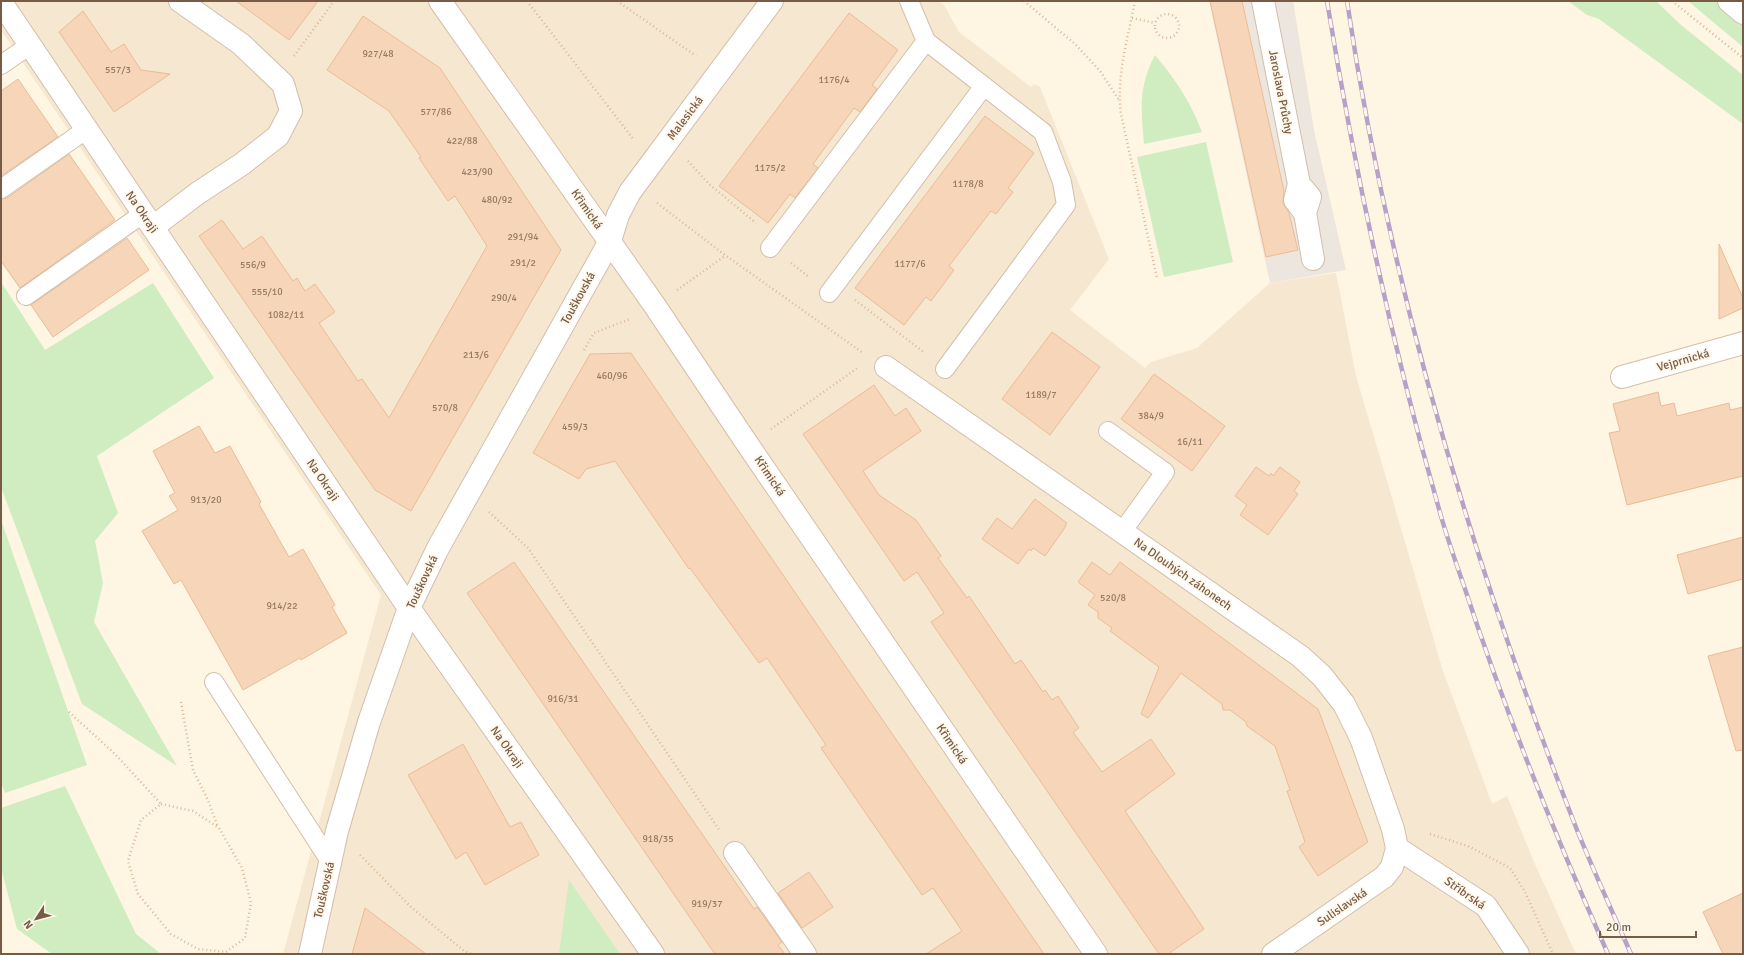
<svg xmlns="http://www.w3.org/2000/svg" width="1744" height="955" font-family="Signika,sans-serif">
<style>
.residential{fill:#f6e7d0}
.industrial{fill:#ede6de}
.green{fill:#cfedc0}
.building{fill:#f6d5b8;stroke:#eabc97}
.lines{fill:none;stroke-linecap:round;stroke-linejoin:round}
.service-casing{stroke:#d2bfaa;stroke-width:20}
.minor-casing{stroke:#d2bfaa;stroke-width:24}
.secondary-casing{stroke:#d6bfa8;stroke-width:24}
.path{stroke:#dbb89b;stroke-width:2.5;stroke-dasharray:1 3;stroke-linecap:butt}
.service{stroke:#fff;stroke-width:18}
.minor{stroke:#fff;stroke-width:22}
.secondary{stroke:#fff;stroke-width:22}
.rail-casing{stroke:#b8a0c8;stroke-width:4.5}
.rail{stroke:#fff8ea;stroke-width:3;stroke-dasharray:9;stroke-linecap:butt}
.labels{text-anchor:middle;stroke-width:3.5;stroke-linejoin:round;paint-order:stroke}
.number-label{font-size:10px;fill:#987a62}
.street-label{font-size:12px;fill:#785b46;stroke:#fff8ea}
</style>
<rect width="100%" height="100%" fill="#fef5e2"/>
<path class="residential" d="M 1,1 L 938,1 L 944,5 L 959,32 L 1031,87 L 1034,84 L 1040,87 L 1109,259 L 1070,310 L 1145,368 L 1151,362 L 1197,348 L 1270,283 L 1336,273 L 1356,376 L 1443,671 L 1492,804 L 1507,796 L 1534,862 L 1576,954 L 283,954 L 381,595 L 1,30 Z"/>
<path class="industrial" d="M 1209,1 L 1293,1 L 1314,130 L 1346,270 L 1270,283 Z"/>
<path class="green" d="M 1568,1 L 1656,1 L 1681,25 L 1743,75 L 1743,124 L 1599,19 L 1587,15 Z
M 1688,1 L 1716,1 L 1743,22 L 1743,47 Z
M 1155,55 C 1176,80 1190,101 1202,132 L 1144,144 C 1141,108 1138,88 1155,55 Z
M 1206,142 L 1233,262 L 1164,277 L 1137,157 Z
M 1,282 L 45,350 L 153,283 L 214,378 L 97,456 L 118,513 L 95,541 L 103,583 L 94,622 L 177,766 L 82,704 L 1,487 Z
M 1,520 L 87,765 L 5,793 L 1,782 Z
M 65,786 L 136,934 L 161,954 L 52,954 L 17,929 L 1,868 L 1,808 Z
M 569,880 L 620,954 L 559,954 Z"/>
<path class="building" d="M 236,1 L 318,1 L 289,40 Z
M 1210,1 L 1242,1 L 1284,191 L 1283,203 L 1289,213 L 1298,250 L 1266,257 Z
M 83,11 L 111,52 L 124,44 L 141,70 L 170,74 L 114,112 L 59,32 Z
M 849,13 L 898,50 L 872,85 L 877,89 L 860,112 L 854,108 L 813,164 L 818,168 L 795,198 L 790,194 L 768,223 L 719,186 Z
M 363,16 L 440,68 L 561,250 L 411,511 L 375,490 L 199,236 L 222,220 L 243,249 L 262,236 L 293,281 L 297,278 L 305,291 L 315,284 L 335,312 L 319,323 L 358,381 L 362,379 L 389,418 L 487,246 L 455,196 L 448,201 L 419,158 L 421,157 L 389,111 L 327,70 Z
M 18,79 L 58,137 L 1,176 L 1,91 Z
M 985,116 L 1034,153 L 1008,188 L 1013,192 L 996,214 L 991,211 L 949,266 L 954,270 L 931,301 L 926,297 L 904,325 L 855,288 Z
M 69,154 L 115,220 L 20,288 L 1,261 L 1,199 L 7,198 Z
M 127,238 L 149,270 L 53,337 L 31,305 Z
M 1719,244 L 1743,298 L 1743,308 L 1719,319 Z
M 1052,332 L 1100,367 L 1050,435 L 1002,399 Z
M 631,353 L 831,645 L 1044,954 L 926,954 L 962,931 L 933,888 L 922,895 L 821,748 L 826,745 L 767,658 L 759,663 L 690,568 L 689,569 L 615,461 L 586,469 L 579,479 L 533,453 L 590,354 Z
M 1154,374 L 1225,426 L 1192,471 L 1121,419 Z
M 874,385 L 895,416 L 906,408 L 921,431 L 863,471 L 879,495 L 916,520 L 941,556 L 938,558 L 967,598 L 969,596 L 1015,664 L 1021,660 L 1043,692 L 1045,690 L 1052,700 L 1058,696 L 1079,728 L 1073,732 L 1102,772 L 1151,739 L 1175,774 L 1125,811 L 1204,929 L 1168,954 L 1159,954 L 931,622 L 944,613 L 917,572 L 904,581 L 803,434 Z
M 1658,392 L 1661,406 L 1674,403 L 1677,416 L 1729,403 L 1730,410 L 1743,407 L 1743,476 L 1627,505 L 1609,433 L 1620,431 L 1613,404 Z
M 199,426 L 215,453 L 230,446 L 261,502 L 259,504 L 289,557 L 303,549 L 335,605 L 332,607 L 347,633 L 301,660 L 300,658 L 243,690 L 181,580 L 174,584 L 142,531 L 178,510 L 169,496 L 175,493 L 153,451 Z
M 1256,467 L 1269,476 L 1271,473 L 1273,476 L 1280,467 L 1300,482 L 1294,491 L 1298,494 L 1268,535 L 1240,515 L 1247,505 L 1235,496 Z
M 1035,499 L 1067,523 L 1065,526 L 1066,526 L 1045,556 L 1033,548 L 1031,551 L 1029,549 L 1018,564 L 982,539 L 997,518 L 1012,529 Z
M 1743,537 L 1743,579 L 1688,594 L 1677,555 Z
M 514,562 L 754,909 L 757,907 L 782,942 L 778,945 L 785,954 L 715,954 L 708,944 L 467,593 Z
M 1092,562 L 1110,575 L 1120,562 L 1318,709 L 1368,842 L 1318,876 L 1299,847 L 1305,842 L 1287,791 L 1290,790 L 1275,746 L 1247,726 L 1246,722 L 1230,710 L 1223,710 L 1222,704 L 1181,673 L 1148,718 L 1141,714 L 1159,667 L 1110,631 L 1112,628 L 1098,618 L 1098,612 L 1088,605 L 1095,595 L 1078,582 Z
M 1743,647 L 1743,750 L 1736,751 L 1708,656 Z
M 463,744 L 510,827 L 521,822 L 539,855 L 485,885 L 466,852 L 456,859 L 408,775 Z
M 809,872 L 833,907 L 802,928 L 778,893 Z
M 1743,893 L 1743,954 L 1723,954 L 1703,912 Z
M 365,908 L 426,954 L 352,954 Z"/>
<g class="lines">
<defs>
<path id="service" d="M 909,1 L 926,41 L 1043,132 L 1062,182 L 1066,205 L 945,369
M 1,65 L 30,45
M 1,189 L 87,129
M 770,248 L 926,41
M 829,293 L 984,86
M 26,296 L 144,213
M 1108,431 L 1165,472 L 1122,532
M 214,682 L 330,861"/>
<path id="minor" d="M 1263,1 L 1299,184
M 1,2 L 409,608 L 653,954
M 1305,213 L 1295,200 L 1299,184 L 1310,197 L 1305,213 L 1313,259
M 153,227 L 198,193 L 242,164 L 278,136 L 291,111 L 283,84 L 241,44 L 180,1
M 886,367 L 1300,656 L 1322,676 L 1344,704 L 1361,738 L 1393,829 L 1397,848 L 1392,867 L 1384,877 L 1273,954
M 1622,377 L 1743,343
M 1397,848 L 1486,906 L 1518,954
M 735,853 L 805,954
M 310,954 L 337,831 L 369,722 L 409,608 L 438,548 L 610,241 L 618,215 L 630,192 L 772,1"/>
<path id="secondary" d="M 440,1 L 655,306 L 748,445 L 1096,954
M 1729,1 L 1743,13"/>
</defs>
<use href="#service" class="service-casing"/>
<use href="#minor" class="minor-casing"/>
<use href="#secondary" class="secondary-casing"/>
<path class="path" d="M 527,1 L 634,140
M 617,1 L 696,56
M 1024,1 L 1075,44 L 1100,71 L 1119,100
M 1135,1 C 1128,38 1116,76 1121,114 L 1157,278
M 1672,1 L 1743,58
M1155 26a12 12 0 1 1 24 0a12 12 0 1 1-24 0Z
M 1132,18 L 1155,23
M 294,56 L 334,1
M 688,161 L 709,184 L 756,223
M 657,203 L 725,255 L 863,353
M 791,263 L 809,277
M 677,290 L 725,256
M 855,300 L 925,353
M 584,350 L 594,333 L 630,319
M 771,429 L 859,367
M 489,512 L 528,548 L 720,831
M 181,702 L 193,770 L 208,800 L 218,827
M 69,712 L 115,754 L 161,804
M 161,804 L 193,811 L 219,828 L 242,868 L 251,903 L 245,938 L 226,952 L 198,949 L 171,934 L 138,894 L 128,861 L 141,820 Z
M 1430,834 L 1468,846 L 1510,868 L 1525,892 L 1553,954
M 360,855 L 411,907 L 463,950 L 471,954"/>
<use href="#service" class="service"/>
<use href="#minor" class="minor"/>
<use href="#secondary" class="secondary"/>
<defs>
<path id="rail" d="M 1327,1 C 1355,172 1391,342 1439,509 C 1446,535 1455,560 1464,586 C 1505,711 1554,833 1608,954
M 1347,1 C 1389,286 1472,562 1577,830 C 1594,872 1613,913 1631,954"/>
</defs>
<use href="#rail" class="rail-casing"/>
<use href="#rail" class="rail"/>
</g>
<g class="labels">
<g class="number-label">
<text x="378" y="57">927/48</text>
<text x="118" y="73">557/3</text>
<text x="834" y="83">1176/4</text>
<text x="436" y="115">577/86</text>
<text x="462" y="144">422/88</text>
<text x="770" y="171">1175/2</text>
<text x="477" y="175">423/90</text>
<text x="968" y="187">1178/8</text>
<text x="497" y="203">480/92</text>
<text x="523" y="240">291/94</text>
<text x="523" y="266">291/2</text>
<text x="910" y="267">1177/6</text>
<text x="253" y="268">556/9</text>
<text x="267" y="295">555/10</text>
<text x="504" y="301">290/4</text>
<text x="286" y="318">1082/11</text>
<text x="476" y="358">213/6</text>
<text x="612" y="379">460/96</text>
<text x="1041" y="398">1189/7</text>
<text x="445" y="411">570/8</text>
<text x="1151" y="419">384/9</text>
<text x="575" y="430">459/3</text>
<text x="1190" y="445">16/11</text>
<text x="206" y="503">913/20</text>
<text x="1113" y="601">520/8</text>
<text x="282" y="609">914/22</text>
<text x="563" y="702">916/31</text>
<text x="658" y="842">918/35</text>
<text x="707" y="907">919/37</text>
</g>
<g class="street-label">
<text transform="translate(1281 92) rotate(79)" y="4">Jaroslava Průchy</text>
<text transform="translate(685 118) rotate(-53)" y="4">Malesická</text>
<text transform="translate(587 209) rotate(55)" y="4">Křimická</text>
<text transform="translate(142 212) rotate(56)" y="4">Na Okraji</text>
<text transform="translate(578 298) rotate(-61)" y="4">Touškovská</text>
<text transform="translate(1683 360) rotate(-16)" y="4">Vejprnická</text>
<text transform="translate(770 476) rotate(56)" y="4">Křimická</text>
<text transform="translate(323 480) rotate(56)" y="4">Na Okraji</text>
<text transform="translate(1183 574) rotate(35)" y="4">Na Dlouhých záhonech</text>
<text transform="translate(422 582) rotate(-65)" y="4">Touškovská</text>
<text transform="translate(952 744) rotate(56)" y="4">Křimická</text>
<text transform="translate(507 747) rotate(55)" y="4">Na Okraji</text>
<text transform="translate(324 890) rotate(-77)" y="4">Touškovská</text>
<text transform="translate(1465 893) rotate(35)" y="4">Stříbrská</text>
<text transform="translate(1342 907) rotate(-34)" y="4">Sulislavská</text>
</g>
</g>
<rect width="1744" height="955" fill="none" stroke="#785b46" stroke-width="4"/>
<g transform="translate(36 919) rotate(234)" stroke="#fff8ea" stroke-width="3" paint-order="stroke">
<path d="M0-3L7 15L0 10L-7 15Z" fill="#785b46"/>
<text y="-6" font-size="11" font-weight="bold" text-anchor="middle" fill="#785b46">N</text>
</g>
<path d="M1600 931v6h96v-6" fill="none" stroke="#785b46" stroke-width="2"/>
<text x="1606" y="931" font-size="12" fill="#785b46" stroke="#fff8ea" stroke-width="3" paint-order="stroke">20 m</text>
</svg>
